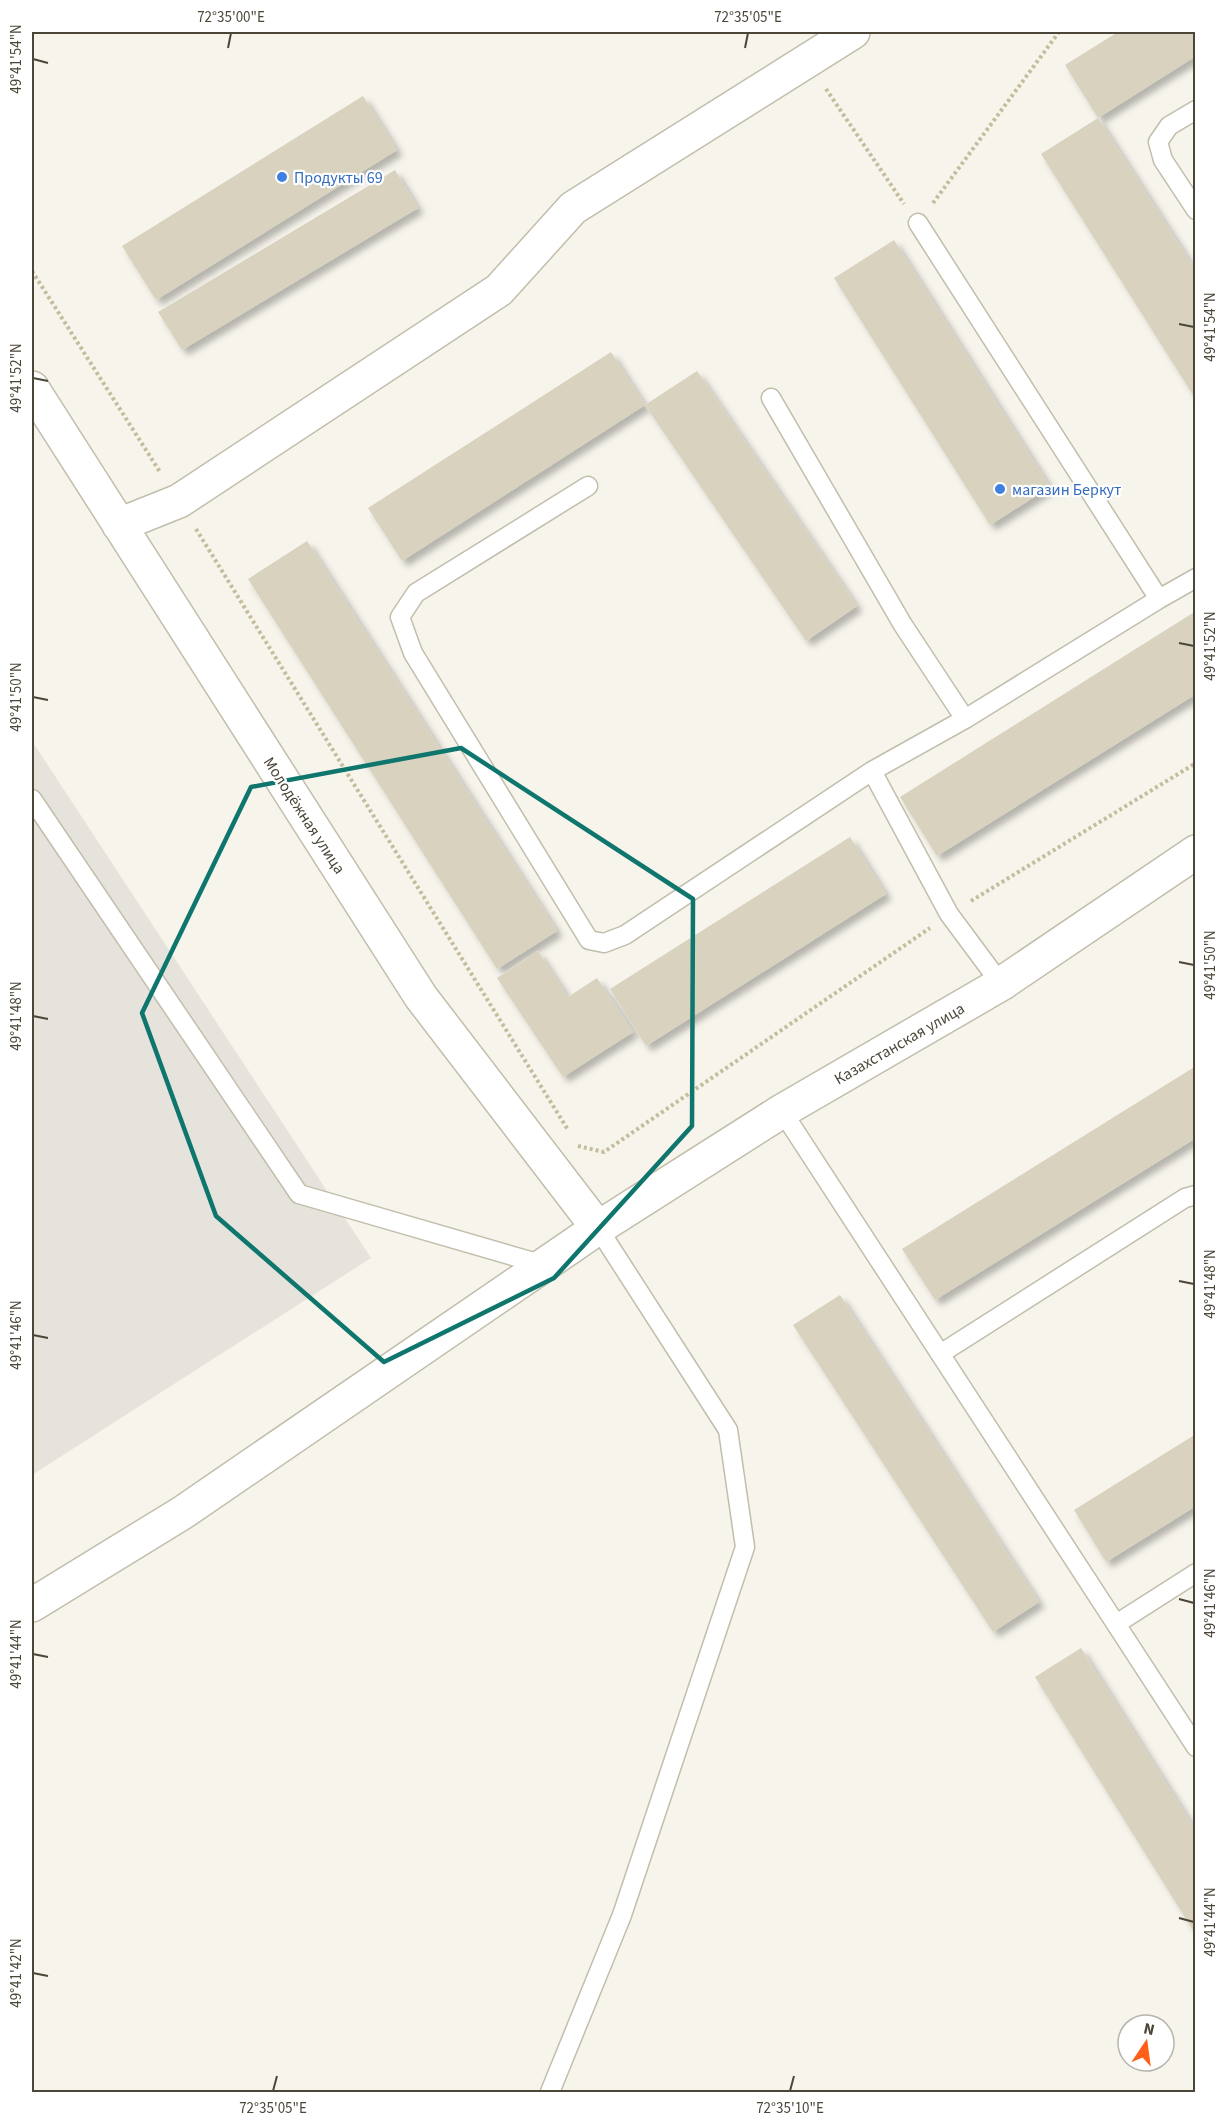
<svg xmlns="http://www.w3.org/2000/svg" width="1227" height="2124" font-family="'Source Sans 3',sans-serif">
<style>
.industrial{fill:#e6e3dc}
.building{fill:#d8d2bf;filter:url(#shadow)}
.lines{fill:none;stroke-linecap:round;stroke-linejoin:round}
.service-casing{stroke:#c2beac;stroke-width:21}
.minor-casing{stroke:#c2beac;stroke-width:36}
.path{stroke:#c4bd9d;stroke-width:4;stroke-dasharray:3 3;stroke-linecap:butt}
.service{stroke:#fff;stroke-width:18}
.minor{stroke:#fff;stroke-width:33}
.marked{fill:none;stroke:#0f766e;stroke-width:4.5;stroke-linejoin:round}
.ticks{fill:none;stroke:#4b4638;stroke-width:2}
.shop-dot{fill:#3f7fe0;stroke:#fff;stroke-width:2}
.labels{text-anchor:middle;stroke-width:4.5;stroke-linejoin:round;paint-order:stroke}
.shop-label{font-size:16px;fill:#366cbe;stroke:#fff;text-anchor:start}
.street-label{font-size:16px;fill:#4b4638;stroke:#fff}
.neatline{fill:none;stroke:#4b4638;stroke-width:2}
.ticks-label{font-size:15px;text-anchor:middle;fill:#4b4638}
</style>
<defs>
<filter id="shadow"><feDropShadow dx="5.5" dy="5.5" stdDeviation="3" flood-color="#0004"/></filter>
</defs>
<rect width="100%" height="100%" fill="#f6f4eb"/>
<path class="industrial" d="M 32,741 L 371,1258 L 32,1475 Z"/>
<path class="building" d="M 1118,32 L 1196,32 L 1196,56 L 1098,118 L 1065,65 Z
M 363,96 L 397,150 L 156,300 L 122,246 Z
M 1098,118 L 1196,271 L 1196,393 L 1193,395 L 1041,154 Z
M 395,170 L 418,208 L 182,350 L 158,312 Z
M 894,240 L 1050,487 L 990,525 L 834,278 Z
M 611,352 L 645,405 L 697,371 L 857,606 L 806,641 L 645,405 L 402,561 L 368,508 Z
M 307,541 L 557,931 L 497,969 L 248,579 Z
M 1196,611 L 1196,694 L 937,856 L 900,797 Z
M 850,837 L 886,894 L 646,1046 L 610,989 Z
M 538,951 L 568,997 L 597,978 L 633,1032 L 563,1077 L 497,978 Z
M 1196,1066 L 1196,1138 L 935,1300 L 902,1249 Z
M 840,1295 L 1039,1602 L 993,1632 L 793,1325 Z
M 1196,1434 L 1196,1506 L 1106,1562 L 1074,1510 Z
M 1081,1648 L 1196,1831 L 1196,1935 L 1035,1677 Z"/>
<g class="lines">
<defs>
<path id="service" d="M 1196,110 L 1169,126 L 1158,142 L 1163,160 L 1196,210
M 918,223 L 1159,599 L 965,719 L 872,771 L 949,914 L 1001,984
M 771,398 L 903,625 L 965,719
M 588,486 L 416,593 L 400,617 L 413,653 L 589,940 L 604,943 L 625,935 L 872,771
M 1159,599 L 1196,578
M 32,799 L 299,1194 L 544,1265
M 782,1111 L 1196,1747
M 940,1354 L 1185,1198 L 1196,1195
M 1116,1624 L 1196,1573
M 550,2092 L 622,1915 L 745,1547 L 728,1430 L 598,1228"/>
<path id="minor" d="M 32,388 L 421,997 L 598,1228
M 119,525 L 179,501 L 499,290 L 573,208 L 853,32
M 32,1605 L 182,1513 L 598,1228 L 782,1111 L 1001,984 L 1196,852"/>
</defs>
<use href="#service" class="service-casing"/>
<use href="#minor" class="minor-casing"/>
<path class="path" d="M 826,89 L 904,204
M 933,203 L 1059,32
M 32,271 L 160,472
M 196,529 L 568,1130
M 971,901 L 1196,763
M 578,1146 L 604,1152 L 930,928"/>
<use href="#service" class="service"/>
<use href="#minor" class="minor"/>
</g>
<path class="marked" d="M 461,748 L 693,899 L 692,1126 L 554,1278 L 384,1362 L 216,1216 L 142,1013 L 251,787 Z"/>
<path class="ticks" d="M 228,48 L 231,33M 745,48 L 748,33M 33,59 L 48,63M 1179,324 L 1194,327M 33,378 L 48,381M 1179,643 L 1194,646M 33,697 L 48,700M 1179,962 L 1194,965M 33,1016 L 48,1019M 1179,1281 L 1194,1284M 33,1335 L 48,1338M 1179,1599 L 1194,1603M 33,1654 L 48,1657M 1179,1918 L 1194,1922M 33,1973 L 48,1976M 273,2091 L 277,2076M 790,2091 L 794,2076"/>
<g class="shop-dot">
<circle cx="282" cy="177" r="6"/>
<circle cx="1000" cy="489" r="6"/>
</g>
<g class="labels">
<g class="shop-label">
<text x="294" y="183">Продукты 69</text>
<text x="1012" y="495">магазин Беркут</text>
</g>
<g class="street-label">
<text transform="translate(305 815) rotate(57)" y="6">Молодёжная улица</text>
<text transform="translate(899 1043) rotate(-30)" y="6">Казахстанская улица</text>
</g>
</g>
<rect width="1227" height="2124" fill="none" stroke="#ffffff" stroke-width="66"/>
<g transform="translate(1146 2043) rotate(13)"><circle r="28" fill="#ffffff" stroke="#b7b5af" stroke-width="1.5"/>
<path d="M0-4.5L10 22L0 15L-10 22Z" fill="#ff5f19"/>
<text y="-9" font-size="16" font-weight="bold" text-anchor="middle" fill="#4b4638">N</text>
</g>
<rect x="33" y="33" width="1161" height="2058" class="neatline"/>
<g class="ticks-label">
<text x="231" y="22">72°35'00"E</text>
<text x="748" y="22">72°35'05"E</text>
<text transform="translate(16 59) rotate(-90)" y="5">49°41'54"N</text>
<text transform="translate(1210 327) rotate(-90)" y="5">49°41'54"N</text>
<text transform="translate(16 378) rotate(-90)" y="5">49°41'52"N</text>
<text transform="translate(1210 646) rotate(-90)" y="5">49°41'52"N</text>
<text transform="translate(16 697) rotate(-90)" y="5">49°41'50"N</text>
<text transform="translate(1210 965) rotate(-90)" y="5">49°41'50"N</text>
<text transform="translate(16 1016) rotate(-90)" y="5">49°41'48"N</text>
<text transform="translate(1210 1284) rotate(-90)" y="5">49°41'48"N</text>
<text transform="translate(16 1335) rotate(-90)" y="5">49°41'46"N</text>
<text transform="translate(1210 1603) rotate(-90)" y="5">49°41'46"N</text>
<text transform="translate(16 1654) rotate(-90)" y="5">49°41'44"N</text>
<text transform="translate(1210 1922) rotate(-90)" y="5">49°41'44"N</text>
<text transform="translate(16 1973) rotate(-90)" y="5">49°41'42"N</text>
<text x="273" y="2113">72°35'05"E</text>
<text x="790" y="2113">72°35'10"E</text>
</g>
</svg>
